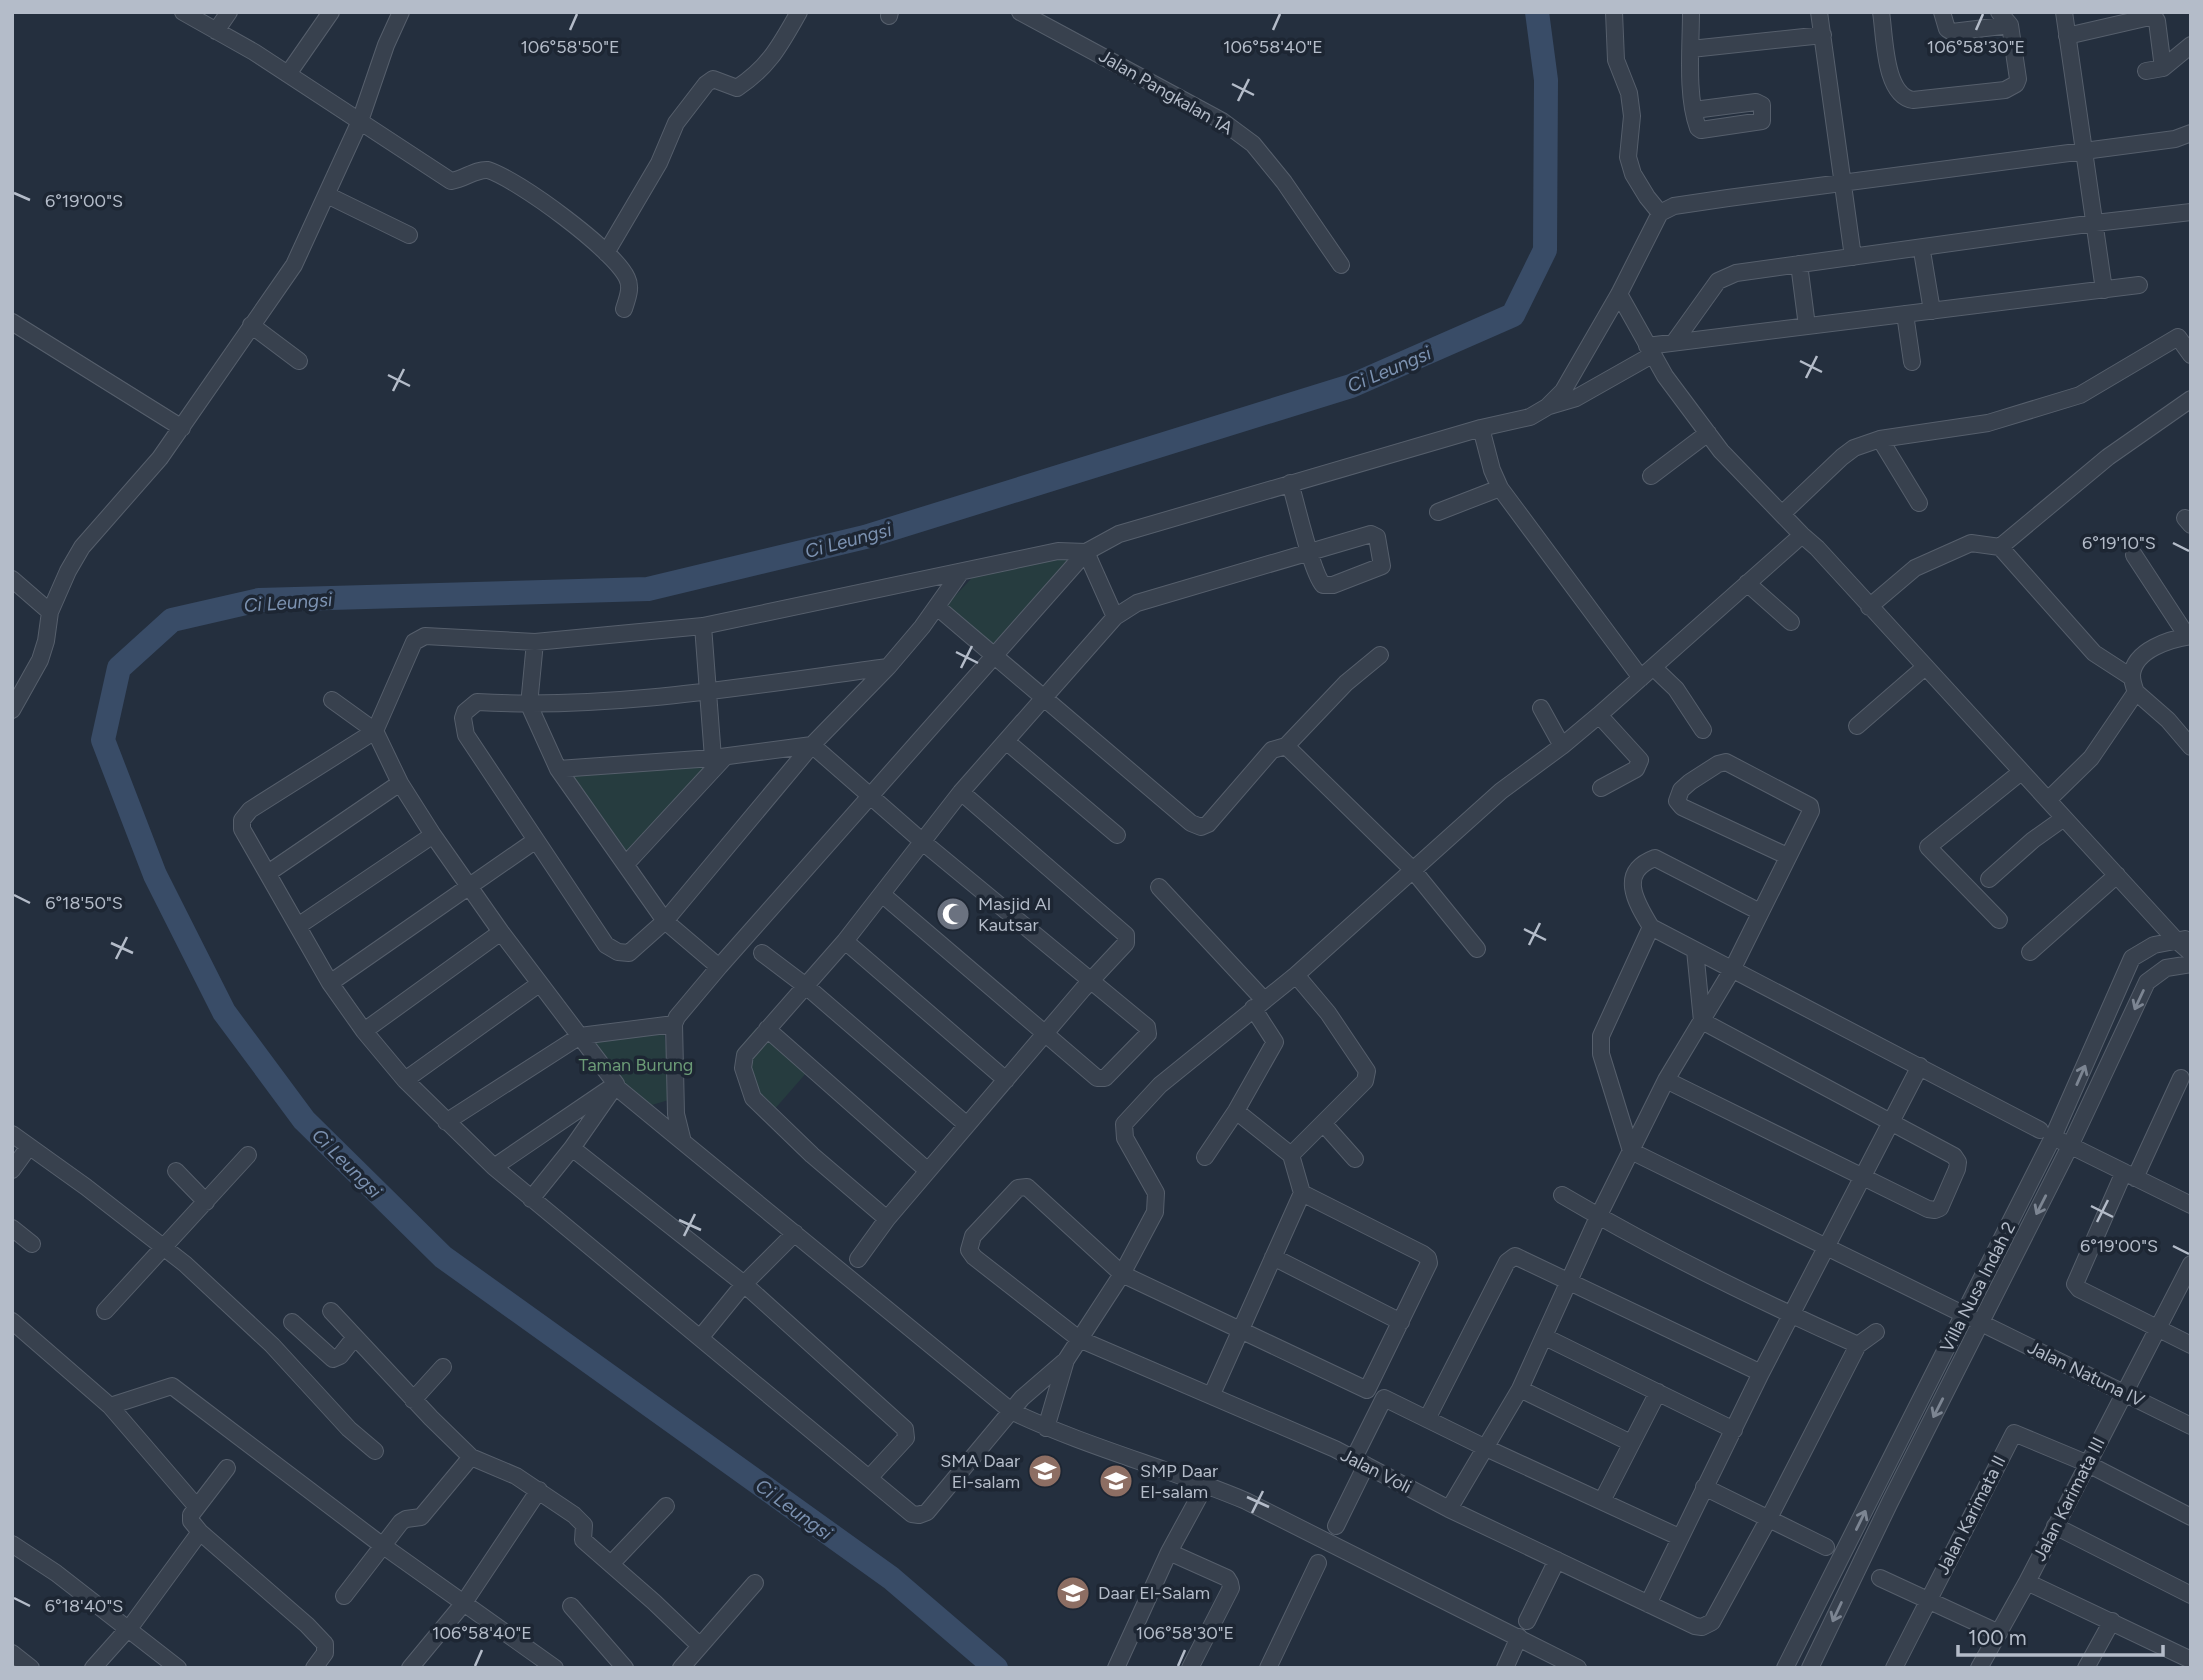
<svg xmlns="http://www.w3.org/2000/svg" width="2203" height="1680" font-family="Figtree,sans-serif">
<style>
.green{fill:#263c3f}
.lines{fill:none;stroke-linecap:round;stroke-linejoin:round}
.river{stroke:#394c67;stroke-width:24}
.minor-casing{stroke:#565f6c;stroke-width:18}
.minor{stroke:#38414e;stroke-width:16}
.oneway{stroke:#7c8592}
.ticks{fill:none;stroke:#b4bcc9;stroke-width:2.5}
.labels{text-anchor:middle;stroke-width:7;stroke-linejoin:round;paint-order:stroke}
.street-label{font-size:18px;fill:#b4bcc9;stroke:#1d2633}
.poi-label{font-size:18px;fill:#b4bcc9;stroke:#1d2633;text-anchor:start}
.park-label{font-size:18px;fill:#6b9a76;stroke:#1d2633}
.water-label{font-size:19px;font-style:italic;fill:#7c92b1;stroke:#1d2633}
.ticks-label{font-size:18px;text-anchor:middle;fill:#b4bcc9;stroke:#1d2633;stroke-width:7;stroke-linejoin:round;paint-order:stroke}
</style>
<rect width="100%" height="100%" fill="#242f3e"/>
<path class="green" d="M 1058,551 L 1070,562 L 992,655 L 942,610 L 982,567 Z
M 725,757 L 626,864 L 558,769 Z
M 756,1028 L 808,1071 L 766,1119 L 746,1103 L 736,1052 Z
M 664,1031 L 672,1099 L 635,1110 L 575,1035 Z"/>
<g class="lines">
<path class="river" d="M 996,1668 L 891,1578 L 443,1257 L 304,1120 L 224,1012 L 155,875 L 103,740 L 119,668 L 172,620 L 259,600 L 648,589 L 865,537 L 1351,386 L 1513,315 L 1545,250 L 1546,80 L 1537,12"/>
<defs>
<path id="minor" d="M 183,12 L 254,52 L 451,181 C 465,179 475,169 488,170 C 519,180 614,250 627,278 C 632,288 627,299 624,309
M 1020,12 L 1222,121 L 1253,144 L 1284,182 L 1341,265
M 1614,12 L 1616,60 L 1629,93 L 1632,116 L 1628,157 L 1633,174 L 1647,197 L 1660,213
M 1691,12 C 1691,47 1686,95 1698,128 L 1701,130 L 1762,121 L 1762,105 L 1756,102 L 1694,110
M 1819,12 L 1853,257
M 1881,12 C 1885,37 1884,95 1913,100 L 2005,90 L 2016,84 L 2018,79 L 2010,25 L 1999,12
M 1942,12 L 1947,29 L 1952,32 L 2010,25
M 2064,12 L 2104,290
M 889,16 L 890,12
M 216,31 L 229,12
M 2067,36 L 2154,16 L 2157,21 L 2163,68
M 1691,49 L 1823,35
M 2146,71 L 2163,68 L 2191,45
M 288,74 L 331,12
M 327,195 L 409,235
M 606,253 L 659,163 L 676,123 L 706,84 L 713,79 L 737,88 C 770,66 780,45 799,12
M 1923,257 L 1932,311
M 1799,264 L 1807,326
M 1619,294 L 1665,376 L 1721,451 L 1802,535 L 1817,548 L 2175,939 L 2191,953
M 1905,314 L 1912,362
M 12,322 L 182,428
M 251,325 L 299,361
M 1675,341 L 1718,281 L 1736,273 L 2095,223 L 2191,212
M 1647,346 L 2139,285
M 1549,406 L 1576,398 L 1652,355
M 1481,428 L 1492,470 L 1500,488 L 1641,678
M 1880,439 L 1919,503
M 1651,476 L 1708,433
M 1438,512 L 1500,488
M 1782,514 L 1842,457 L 1854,448 L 1880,439 L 1988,423 L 2080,395 L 2178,337 L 2191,355
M 2185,518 L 2191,525
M 2000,547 L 2108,457 L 2191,399
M 2134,555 L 2187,636
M 12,579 L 50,612
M 1747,583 L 1791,622
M 937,607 L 1191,823 L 1201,827 L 1208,824 L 1272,750 L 1286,746 L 1346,683 L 1380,655
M 1869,607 L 1915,568 L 1971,543 L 2000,547 L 2094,653 L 2131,677
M 703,626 L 713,758
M 535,642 L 529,705 L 558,769 L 665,921 L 719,967
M 888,667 C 754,685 612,710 477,702 L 465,712 L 463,718 L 466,735 L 606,945 L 618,952 L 629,953 L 665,921 L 812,745 L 888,667 L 922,627 L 961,572
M 1653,667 L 1676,689 L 1703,730
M 2136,692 L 2168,720 L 2191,747
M 332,700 L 375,731 L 400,783 L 433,835 L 501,932 L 616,1084 L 615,1086 L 683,1142
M 1541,708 L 1562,746
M 12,710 L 40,660 L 46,641 L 50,612 L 68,571 L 82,547 L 160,458 L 294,265 L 360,121 L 386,45 L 401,12
M 1599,715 L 1640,760 L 1636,769 L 1601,788
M 1857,726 L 1925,667
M 1006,741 L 1117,835
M 1286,746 L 1412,869 L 1477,949
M 558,769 L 713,758 L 812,745 L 924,843 L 1147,1027 L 1148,1034 L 1105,1078 L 1097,1078 L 883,895
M 2048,800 L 2091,758 L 2136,692 C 2134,687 2132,681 2132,675 C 2134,650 2170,639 2191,636
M 626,864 L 725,757
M 268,873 L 400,783
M 1989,879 L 2033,840 L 2064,818
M 1159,887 L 1264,1000
M 1760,912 L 1655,858 C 1618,872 1635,901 1651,927 L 2040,1130
M 1999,920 L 1928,847 L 2021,772
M 298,926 L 433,835
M 1651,927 L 1601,1036 L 1601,1054 L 1631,1151 L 2191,1426
M 845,941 L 1006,1080
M 2030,952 L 2117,875
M 762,953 L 807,987 L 967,1125
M 330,983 L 536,840
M 767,1029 L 928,1171
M 364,1031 L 501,932
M 405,1080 L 539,984
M 1666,1080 L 1928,1209 L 1935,1210 L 1940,1208 L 1957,1169 L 1958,1162 L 1954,1156 L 1702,1021 L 1695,950
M 616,1084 L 494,1167 L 405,1080 L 364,1031 L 330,983 L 242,829 L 242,820 L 250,810 L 375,731 L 414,642 L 425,636 L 535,642 L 703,626 L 1058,551 L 1086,552 L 1115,617
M 1236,1111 L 1291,1155
M 446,1122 L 580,1036 L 674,1024
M 1323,1123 L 1355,1159
M 12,1134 L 86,1187 L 185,1264 L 272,1345 L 349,1429 L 375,1451
M 2061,1141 L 2191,1205
M 572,1148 L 744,1284 L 905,1429 L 906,1438 L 870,1477
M 1205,1157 L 1236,1111 L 1275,1042 L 1253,1008
M 494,1167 L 912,1514 L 919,1515 L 927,1512 L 1022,1398 L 1066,1360 L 1122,1274 L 1155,1212 L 1156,1193 L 1125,1138 L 1124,1124 L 1160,1085 L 1296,975 L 1501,791 L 1562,746 L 1599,715 L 1802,535
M 12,1170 L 28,1148
M 176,1171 L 206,1202
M 2124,1172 L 2075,1284 L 2079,1289 L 2191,1345
M 2135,1178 L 2181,1078
M 1302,1193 L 1423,1254 L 1428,1258 L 1429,1263 L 1367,1390 L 1122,1274 L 1027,1187 L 1018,1188 L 973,1236 L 969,1250 L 974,1257 L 1079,1339 L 1335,1449 L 1449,1509 L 1695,1626 L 1702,1627 L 1712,1622 L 1769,1518 L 1858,1345 C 1757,1300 1657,1251 1562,1195
M 531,1199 L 572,1148 L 611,1092
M 887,1219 L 812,1155 L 753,1098 L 743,1068 L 745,1055 L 845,941 L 961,792 L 1115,617 L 1137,603 L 1371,534 L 1377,537 L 1382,566 L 1333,585 L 1323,585 C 1311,571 1297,505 1290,483
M 12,1228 L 32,1244
M 1273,1257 L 1401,1322
M 858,1259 L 887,1219 L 1083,989 L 1126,943 L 1126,935 L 961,792
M 105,1311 L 248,1155
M 331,1311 L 431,1418 L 471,1457 L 516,1476 L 574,1515 L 584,1525 L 583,1540 L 654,1602 L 699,1645
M 12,1321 L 110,1406 L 172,1386 L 375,1540 L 555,1668
M 292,1322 L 333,1359 L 340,1356 L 355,1337
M 1545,1337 L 1734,1430
M 700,1338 L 744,1284 L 795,1233
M 1858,1345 L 1876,1332
M 1520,1389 L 1631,1443
M 1212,1394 L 1302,1193 L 1291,1155 L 1365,1081 L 1367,1071 L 1328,1013 L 1296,975
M 413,1400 L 443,1367
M 110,1406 L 196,1506
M 1427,1419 L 1507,1262 L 1515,1256 L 1761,1373
M 1046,1428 L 1066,1360
M 1354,1458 L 1384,1398 L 1486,1448 L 1679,1537
M 1704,1487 L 1826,1547
M 1602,1501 L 1658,1392
M 1449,1509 L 1520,1389 L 1598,1217 L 1666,1080 L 1732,970 L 1811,811 L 1810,806 L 1726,762 L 1718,764 L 1690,782 L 1681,790 L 1677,801 L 1682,807 L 1787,856
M 1336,1526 L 1366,1465
M 2055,1526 L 2191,1595
M 200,1532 L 307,1625 L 325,1644 L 325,1653 L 314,1668
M 12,1544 L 56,1573 L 178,1668
M 1169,1552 L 1227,1578 L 1230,1583 L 1231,1588 L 1190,1668
M 611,1564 L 666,1506
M 1880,1578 L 1999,1633
M 2027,1582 L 2191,1660
M 344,1596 L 401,1522 L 406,1519 L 421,1517 L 471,1457
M 1648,1604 L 1761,1373 L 1920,1066
M 571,1606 L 625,1668
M 1527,1621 L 1557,1560
M 12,1653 L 31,1668
M 93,1668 L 134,1622 L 200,1532 L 191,1521 L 191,1515 L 227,1468
M 410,1668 L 463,1604 L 539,1490
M 681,1668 L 755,1583
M 1116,1668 L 1169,1552 L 1206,1484
M 1268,1668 L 1318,1563
M 1505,1668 L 1519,1637
M 1578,1668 L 1246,1501 C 1168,1468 1086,1447 1011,1411 L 683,1142 L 676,1114 L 674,1024 L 677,1017 L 719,967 L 1086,552 L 1119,534 L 1481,428 L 1530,417 L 1547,407 L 1563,391 L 1619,294 L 1660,213 L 1674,206 L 1728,198 L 2175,139 L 2191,133
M 1785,1668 L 2053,1137 L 2132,958 L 2154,945 L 2185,939
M 1810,1668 L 1890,1502 L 2070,1146 L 2147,982 L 2166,968 L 2191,964
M 1894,1668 L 2014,1433 L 2086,1463 L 2191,1517
M 1979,1668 L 2027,1582 L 2191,1264
M 2086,1668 L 2112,1621"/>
</defs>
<use href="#minor" class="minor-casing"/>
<use href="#minor" class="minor"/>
</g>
<defs><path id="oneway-shaft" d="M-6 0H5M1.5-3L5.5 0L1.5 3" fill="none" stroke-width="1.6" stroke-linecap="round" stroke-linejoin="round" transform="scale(1.75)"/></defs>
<g class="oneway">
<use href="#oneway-shaft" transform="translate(2139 1000) rotate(115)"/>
<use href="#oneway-shaft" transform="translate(2081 1075) rotate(-66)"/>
<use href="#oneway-shaft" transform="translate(2041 1205) rotate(117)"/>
<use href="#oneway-shaft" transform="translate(1938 1408) rotate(117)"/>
<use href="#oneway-shaft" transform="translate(1861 1520) rotate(-64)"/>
<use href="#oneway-shaft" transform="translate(1837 1612) rotate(115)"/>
</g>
<path class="ticks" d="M 570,30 L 577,14M 1273,30 L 1280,14M 1976,30 L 1983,14M 1232,84 L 1254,95M 1238,101 L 1249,79M 14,193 L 30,200M 1800,361 L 1822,372M 388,375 L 410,386M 1806,378 L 1817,356M 393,391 L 404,369M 2173,543 L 2189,551M 956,652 L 978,663M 961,668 L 972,646M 14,895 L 30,903M 1524,929 L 1546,940M 111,943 L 133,953M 1529,945 L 1540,923M 116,959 L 127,937M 2091,1206 L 2113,1217M 679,1220 L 701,1230M 2097,1222 L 2108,1200M 684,1236 L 695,1214M 2173,1246 L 2189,1254M 1247,1497 L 1269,1507M 1252,1513 L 1263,1491M 14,1598 L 30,1606M 475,1666 L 482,1650M 1178,1666 L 1185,1650"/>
<defs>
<symbol id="mosque-disc" viewBox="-11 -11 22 22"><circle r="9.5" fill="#6b7280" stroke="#1d2633"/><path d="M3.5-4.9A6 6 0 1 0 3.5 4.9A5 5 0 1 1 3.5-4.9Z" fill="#fff"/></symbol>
<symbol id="school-disc" viewBox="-11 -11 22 22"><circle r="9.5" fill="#8d6e63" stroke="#1d2633"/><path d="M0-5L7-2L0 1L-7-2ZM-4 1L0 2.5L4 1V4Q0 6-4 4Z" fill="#fff"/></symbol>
</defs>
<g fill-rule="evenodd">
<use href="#mosque-disc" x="934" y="895" width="38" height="38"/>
<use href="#school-disc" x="1026" y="1452" width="38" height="38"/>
<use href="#school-disc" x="1097" y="1462" width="38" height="38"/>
<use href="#school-disc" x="1054" y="1574" width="38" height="38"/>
</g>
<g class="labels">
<g class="street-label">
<text transform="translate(1166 92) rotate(30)" y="6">Jalan Pangkalan 1A</text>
<text transform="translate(1978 1287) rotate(-63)" y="6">Villa Nusa Indah 2</text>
<text transform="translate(2086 1374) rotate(26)" y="6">Jalan Natuna IV</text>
<text transform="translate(1376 1471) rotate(27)" y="6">Jalan Voli</text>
<text transform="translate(2069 1499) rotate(-63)" y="6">Jalan Karimata III</text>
<text transform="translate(1971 1515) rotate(-63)" y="6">Jalan Karimata II</text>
</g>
<g class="poi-label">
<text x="978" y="910">Masjid Al<tspan x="978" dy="21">Kautsar</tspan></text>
<text x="1020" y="1467" text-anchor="end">SMA Daar<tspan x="1020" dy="21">El-salam</tspan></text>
<text x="1140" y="1477">SMP Daar<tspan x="1140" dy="21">El-salam</tspan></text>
<text x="1098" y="1599">Daar El-Salam</text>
</g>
<g class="park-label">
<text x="636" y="1071">Taman Burung</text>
</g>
<g class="water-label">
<text transform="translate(1389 369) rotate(-23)" y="7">Ci Leungsi</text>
<text transform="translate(848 540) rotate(-15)" y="7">Ci Leungsi</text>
<text transform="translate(288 602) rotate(-4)" y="7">Ci Leungsi</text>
<text transform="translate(347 1163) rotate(45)" y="7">Ci Leungsi</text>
<text transform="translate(794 1509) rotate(36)" y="7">Ci Leungsi</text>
</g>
</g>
<g class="ticks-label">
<text x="570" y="53">106°58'50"E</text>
<text x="1273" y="53">106°58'40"E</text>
<text x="1976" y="53">106°58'30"E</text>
<text x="84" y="207">6°19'00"S</text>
<text x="2119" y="549">6°19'10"S</text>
<text x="84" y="909">6°18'50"S</text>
<text x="2119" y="1252">6°19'00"S</text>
<text x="84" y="1612">6°18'40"S</text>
<text x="482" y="1639">106°58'40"E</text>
<text x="1185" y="1639">106°58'30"E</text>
</g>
<rect width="2203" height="1680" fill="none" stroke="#b4bcc9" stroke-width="28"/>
<path d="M1958 1645v10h205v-10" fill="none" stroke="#b4bcc9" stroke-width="3.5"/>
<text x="1968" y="1645" font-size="21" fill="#b4bcc9" stroke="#1d2633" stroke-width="5" paint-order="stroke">100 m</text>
</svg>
